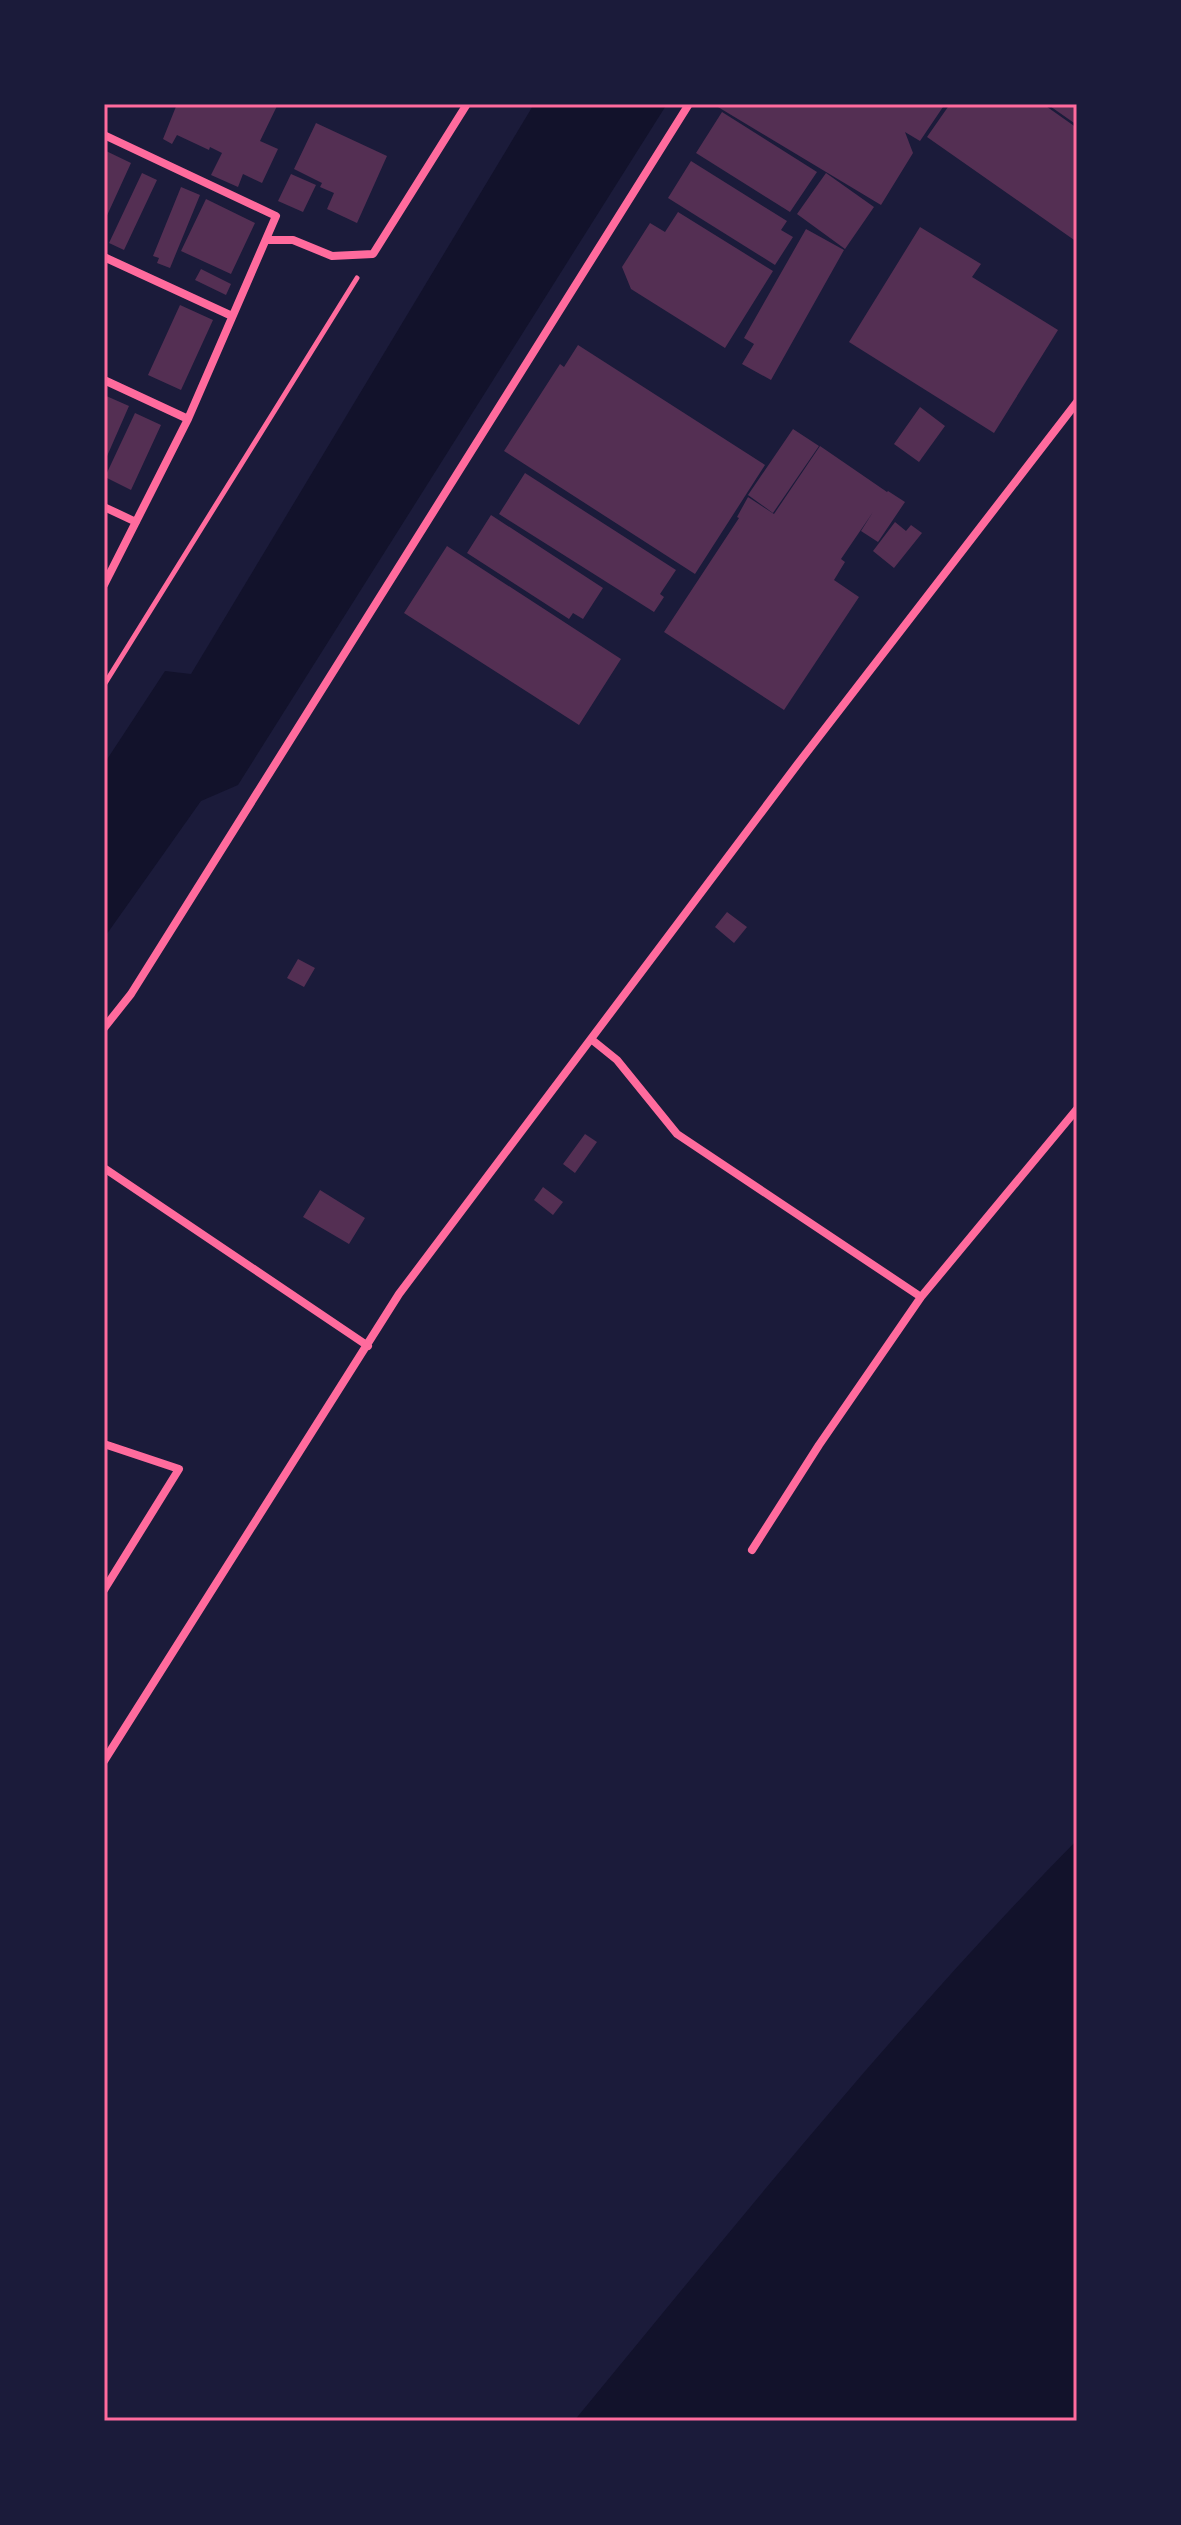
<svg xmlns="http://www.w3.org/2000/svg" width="1181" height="2525" font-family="Barlow,sans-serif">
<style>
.water{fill:#12122b}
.building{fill:#542f53}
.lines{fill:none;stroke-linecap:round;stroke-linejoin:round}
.path{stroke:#ff6b9d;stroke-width:5}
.minor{stroke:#ff6b9d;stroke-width:8}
.neatline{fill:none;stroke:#ff6b9d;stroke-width:3}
</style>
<rect width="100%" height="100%" fill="#1b1b3a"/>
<path class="water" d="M 534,104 L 667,104 L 238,785 L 201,801 L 104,938 L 104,764 L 165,671 L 191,674 Z
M 1077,1840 L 1077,2421 L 574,2421 C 737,2223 897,2023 1077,1840 Z"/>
<path class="building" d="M 177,104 L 272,104 L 277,106 L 260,141 L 278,149 L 262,183 L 243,174 L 238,187 L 211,175 L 222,153 L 210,147 L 209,150 L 177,135 L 172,144 L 163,139 Z
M 713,104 L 945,104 L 920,141 L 905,132 L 913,153 L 881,205 Z
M 950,104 L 1043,104 L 1077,128 L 1077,242 L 927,137 Z
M 1047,104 L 1077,104 L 1077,125 Z
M 722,112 L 817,172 L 790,212 L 696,153 Z
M 316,123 L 387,156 L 357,223 L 327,209 L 334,193 L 320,187 L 322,183 L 294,169 Z
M 104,150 L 131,163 L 104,222 Z
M 691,161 L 787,221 L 781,230 L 793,237 L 775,265 L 668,198 Z
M 142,173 L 157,180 L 124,250 L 109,243 Z
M 826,173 L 874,207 L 845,249 L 797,214 Z
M 291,174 L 316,185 L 303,212 L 278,201 Z
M 181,187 L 200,195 L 170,268 L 157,263 L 159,258 L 153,256 Z
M 206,199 L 255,223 L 231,274 L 181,251 Z
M 678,212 L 773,271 L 725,348 L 631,289 L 622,267 L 650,223 L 665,232 Z
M 920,227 L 981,264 L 972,277 L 1058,330 L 994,433 L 849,342 Z
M 806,229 L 844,250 L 771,380 L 742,364 L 754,344 L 744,338 Z
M 201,269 L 231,284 L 226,295 L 195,280 Z
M 180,305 L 213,320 L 181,390 L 148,375 Z
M 578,345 L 765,465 L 695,574 L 504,451 L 560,364 L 564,367 Z
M 104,395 L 129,406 L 104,463 Z
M 920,407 L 945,426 L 919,462 L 894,444 Z
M 135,413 L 161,425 L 131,490 L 105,477 Z
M 793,429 L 819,446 L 773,513 L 748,495 Z
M 820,446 L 887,492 L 888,491 L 905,502 L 878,542 L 861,531 L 873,512 L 841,559 L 845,562 L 834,580 L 859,597 L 784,710 L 664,632 L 739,518 L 737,517 L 748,497 L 774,514 Z
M 525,473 L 676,570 L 660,594 L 664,597 L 654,612 L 499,514 Z
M 491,515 L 603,588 L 583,619 L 573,613 L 569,619 L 467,553 Z
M 895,522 L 906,531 L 911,525 L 922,533 L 894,568 L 873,551 Z
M 447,546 L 621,659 L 579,725 L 404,613 Z
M 727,912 L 747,927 L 734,943 L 715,927 Z
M 298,959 L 315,968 L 304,987 L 287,978 Z
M 585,1134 L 597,1142 L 575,1173 L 563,1164 Z
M 543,1187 L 563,1202 L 553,1215 L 534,1200 Z
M 320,1190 L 365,1218 L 349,1244 L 303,1217 Z"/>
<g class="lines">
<path class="path" d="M 104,685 L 357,278"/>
<path class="minor" d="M 104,135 L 276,216 L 188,419 L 104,585
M 266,240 L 293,240 L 332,256 L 373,254 L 467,104
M 104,257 L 232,316
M 104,380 L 188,419
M 104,507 L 136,522
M 104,1028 L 131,994 L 689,104
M 591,1039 L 617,1060 L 677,1134 L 921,1297
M 104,1168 L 368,1346
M 104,1444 L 179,1469 L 104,1590
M 752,1550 L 819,1445 L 921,1297 L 1077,1109
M 104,1761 L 399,1294 L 797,765 L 1077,402"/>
</g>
<rect width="1181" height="2525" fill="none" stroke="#1b1b3a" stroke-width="212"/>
<rect x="106" y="106" width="969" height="2313" class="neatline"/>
</svg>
